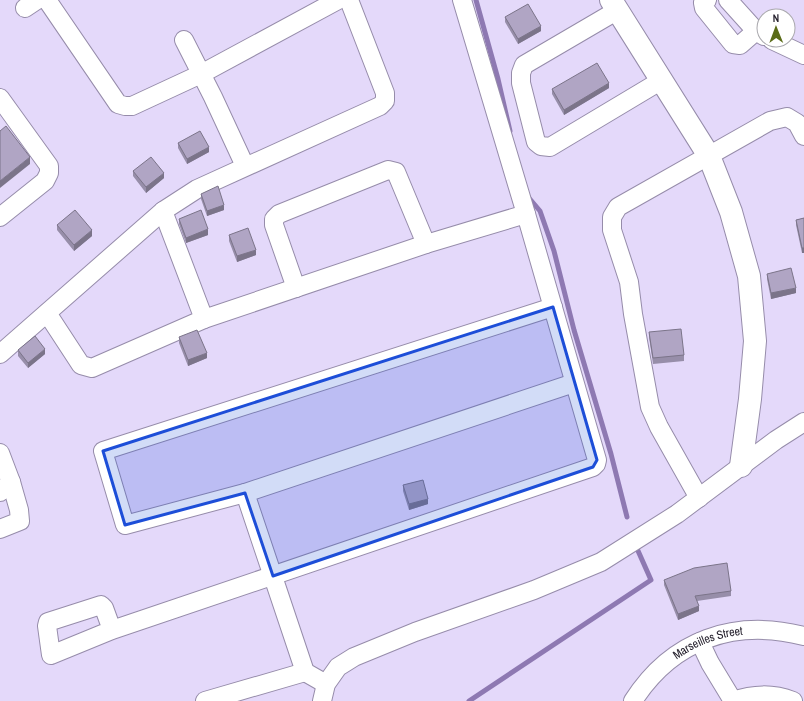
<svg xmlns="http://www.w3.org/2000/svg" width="804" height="701" font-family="'Archivo Narrow',sans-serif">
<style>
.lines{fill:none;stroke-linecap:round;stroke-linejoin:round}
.stream{stroke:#8e79b2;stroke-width:5}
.minor-casing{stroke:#968caa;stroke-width:20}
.tertiary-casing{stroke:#968caa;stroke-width:24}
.minor{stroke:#fff;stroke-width:18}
.tertiary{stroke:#fff;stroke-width:22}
.wall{fill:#978ea9}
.shaded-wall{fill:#7b7489}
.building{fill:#b0a5c4;stroke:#7b7489}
.marked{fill:#1d4ed8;fill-opacity:0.2;stroke:#1d4ed8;stroke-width:3;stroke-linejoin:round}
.labels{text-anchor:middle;stroke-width:3.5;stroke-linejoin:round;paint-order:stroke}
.street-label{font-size:12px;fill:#292531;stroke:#fff}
</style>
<rect width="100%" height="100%" fill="#e4d9fa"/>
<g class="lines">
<path class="stream" d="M 476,0 L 498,79 L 510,131
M 529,198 L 540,211 L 554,251 L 574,330 L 611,454 L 627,517
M 469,701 L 651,580 L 635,544"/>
<defs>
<g id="minor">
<path d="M 47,0 L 118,104 L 125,106 L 132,106 L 201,74 L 338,0"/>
<path d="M 462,0 L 526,214"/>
<path d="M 707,0 L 703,3 L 704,8 L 733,44 L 740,45 L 756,31"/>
<path d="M 728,0 L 756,31 L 764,36"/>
<path d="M 25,8 L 37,0"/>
<path d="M 618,10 L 524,65 L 521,73 L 521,83 L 536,142 L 541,146 L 550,147 L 662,80"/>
<path d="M 184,40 L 213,97 L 245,166"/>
<path d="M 772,40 L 804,55"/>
<path d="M 0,98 L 49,166 L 49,173 L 45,181 L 0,217"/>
<path d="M 296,288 L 274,225 L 274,219 L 279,214 L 388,170 L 396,172 L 426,244"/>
<path d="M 553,307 L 103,451 L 125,525 L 245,493 L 574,383"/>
<path d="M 47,313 L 81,365 L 92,368 L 204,319 L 163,211"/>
<path d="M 0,354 L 163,211 L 197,189 L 380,106 L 385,101 L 385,93 L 349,0"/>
<path d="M 0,453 L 11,482 L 0,492"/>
<path d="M 245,493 L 305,672 L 326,684"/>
<path d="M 699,498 L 659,427 L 650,407 L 633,314 L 629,282 L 612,230 L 612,217 L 618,207 L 770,121 L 787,117 L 797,123 L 804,136"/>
<path d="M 0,529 L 20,521 L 19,510 L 11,482"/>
<path d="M 112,630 L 104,608 L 101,605 L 48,622 L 47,626 L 51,655 L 112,630 L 593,467 L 596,464 L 597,460 L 526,214 L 426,244 L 204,319"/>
<path d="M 700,642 L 710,663 L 733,701"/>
<path d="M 205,701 L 305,672"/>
<path d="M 322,701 L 326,684 L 338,667 L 354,657 L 415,632 L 534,590 L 601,562 L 677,514 L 776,440 L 804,422"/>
<path id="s1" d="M 633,701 C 672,640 734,618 804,636"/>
<path d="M 732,701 C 754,694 772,693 793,701"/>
</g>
<path id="tertiary" d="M 611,0 L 709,156 L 731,212 L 749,276 L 755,341 L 750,399 L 741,466"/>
</defs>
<use href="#minor" class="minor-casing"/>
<use href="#tertiary" class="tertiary-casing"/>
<use href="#minor" class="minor"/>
<use href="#tertiary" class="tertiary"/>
</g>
<path class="wall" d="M 505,17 L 541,31 L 518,44 L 505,22 Z
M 609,88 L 564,115 L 552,94 L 552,89 Z
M 178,143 L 209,152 L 187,164 L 178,148 Z
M 133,171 L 164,178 L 146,193 L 133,176 Z
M 201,194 L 224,210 L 207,216 L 201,199 Z
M 804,218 L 802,253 L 796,225 L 796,220 Z
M 179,219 L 208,235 L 186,243 L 179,224 Z
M 57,225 L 92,236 L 74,251 L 57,230 Z
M 229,235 L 256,255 L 237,262 L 229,241 Z
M 767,274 L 796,293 L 771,299 L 767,279 Z
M 649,332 L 684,355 L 684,361 L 653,364 L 649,337 Z
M 179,337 L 207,358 L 188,366 L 179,343 Z
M 18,350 L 45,354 L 28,368 L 18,356 Z
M 403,485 L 428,504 L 409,510 L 403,491 Z
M 664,580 L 731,591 L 731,596 L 697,601 L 699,611 L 678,620 L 664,585 Z"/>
<path class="shaded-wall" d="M 541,26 L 541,31 L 518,44 L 518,39 Z
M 609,83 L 609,88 L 564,115 L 564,110 Z
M 209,147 L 209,152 L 187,164 L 187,159 Z
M 30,157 L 30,164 L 0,188 L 0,181 Z
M 164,173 L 164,178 L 146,193 L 146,187 Z
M 224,205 L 224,210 L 207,216 L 207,211 Z
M 208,229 L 208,235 L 186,243 L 186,238 Z
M 92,230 L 92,236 L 74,251 L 74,245 Z
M 802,248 L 804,248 L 804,253 L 802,253 Z
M 256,250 L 256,255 L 237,262 L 237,256 Z
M 796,288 L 796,293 L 771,299 L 771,293 Z
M 45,349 L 45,354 L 28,368 L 28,363 Z
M 207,353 L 207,358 L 188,366 L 188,360 Z
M 428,499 L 428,504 L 409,510 L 409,504 Z
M 699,606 L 699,611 L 678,620 L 678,614 Z"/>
<path class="building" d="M 528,4 L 541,26 L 518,39 L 505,17 Z
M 597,63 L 609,83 L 564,110 L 552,89 Z
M 6,126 L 30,157 L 0,181 L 0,131 Z
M 200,131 L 209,147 L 187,159 L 178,143 Z
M 151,157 L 164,173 L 146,187 L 133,171 Z
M 218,186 L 224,205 L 207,211 L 201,194 Z
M 75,210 L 92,230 L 74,245 L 57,225 Z
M 201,210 L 208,229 L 186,238 L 179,219 Z
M 804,218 L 804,248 L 802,248 L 796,220 Z
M 248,228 L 256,250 L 237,256 L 229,235 Z
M 791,268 L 796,288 L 771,293 L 767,274 Z
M 681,329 L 684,355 L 653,358 L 649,332 Z
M 197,330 L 207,353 L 188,360 L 179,337 Z
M 35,336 L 45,349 L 28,363 L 18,350 Z
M 423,480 L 428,499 L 409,504 L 403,485 Z
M 727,563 L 731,591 L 695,596 L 699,606 L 678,614 L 664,580 L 694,568 Z"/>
<path class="marked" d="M 553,307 L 597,460 L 593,467 L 273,576 L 245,493 L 125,525 L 103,451 Z"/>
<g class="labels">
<g class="street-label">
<text dy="4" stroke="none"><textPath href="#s1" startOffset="98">Marseilles Street</textPath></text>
</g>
</g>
<g transform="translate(776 28) rotate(359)"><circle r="19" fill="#ffffff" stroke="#a9a8ad"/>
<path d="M0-3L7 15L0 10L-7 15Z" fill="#5a6b17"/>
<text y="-6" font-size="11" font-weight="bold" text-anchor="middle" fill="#292531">N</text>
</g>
</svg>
